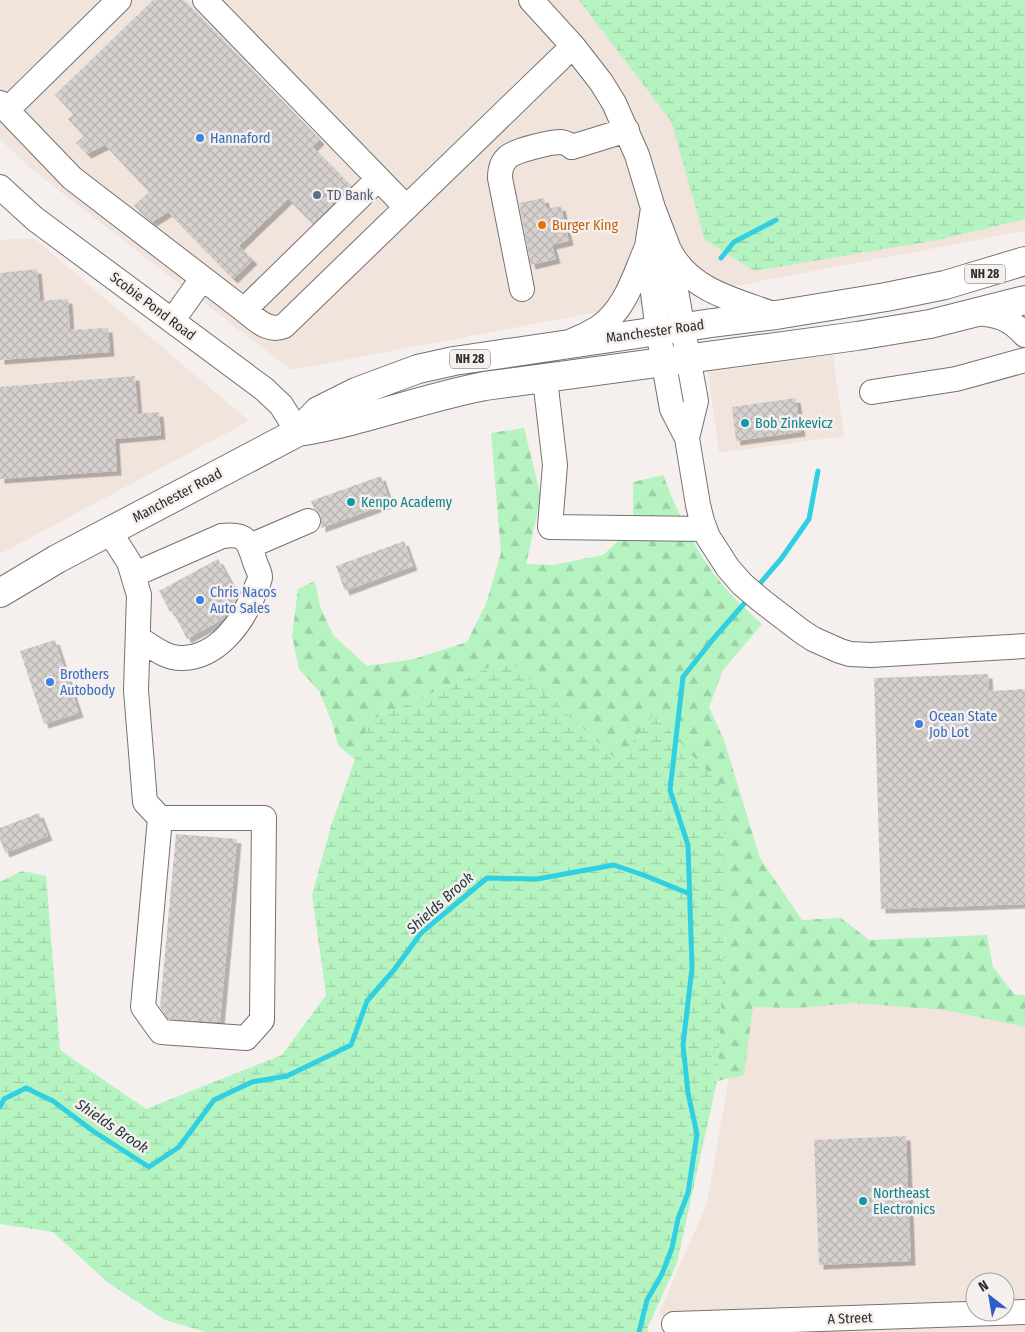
<svg xmlns="http://www.w3.org/2000/svg" width="1025" height="1332" font-family="'Fira Sans Condensed',sans-serif">
<style>
.built{fill:#f1e4dd;fill-rule:evenodd}
.forest{fill:url(#forest-firs)}
.wetland{fill:url(#wetland-marsh)}
.lines{fill:none;stroke-linecap:round;stroke-linejoin:round}
.stream{stroke:#30d0e2;stroke-width:5}
.building{fill:url(#building-cross-hatch);filter:url(#shadow)}
.minor-casing{stroke:#76716e;stroke-width:26}
.major-casing{stroke:#76716e;stroke-width:30}
.minor{stroke:#fff;stroke-width:24}
.major{stroke:#fff;stroke-width:28}
.shop-dot{fill:#3f7fe0;stroke:#f5f0ed;stroke-width:2}
.service-dot{fill:#5c6f8a;stroke:#f5f0ed;stroke-width:2}
.food-dot{fill:#e8710a;stroke:#f5f0ed;stroke-width:2}
.culture-dot{fill:#0f9aa8;stroke:#f5f0ed;stroke-width:2}
.labels{text-anchor:middle;stroke-width:5;stroke-linejoin:round;paint-order:stroke}
.shield{fill:#f5f0ed;stroke:#6a6765;stroke-width:1}
.shield-label{font-size:12px;font-weight:bold;fill:#2e2c2b}
.shop-label{font-size:14px;fill:#366cbe;stroke:#f5f0ed;text-anchor:start}
.service-label{font-size:14px;fill:#4e5e75;stroke:#f5f0ed;text-anchor:start}
.food-label{font-size:14px;fill:#c56008;stroke:#f5f0ed;text-anchor:start}
.street-label{font-size:14px;fill:#2e2c2b;stroke:#f5f0ed}
.culture-label{font-size:14px;fill:#0d838f;stroke:#f5f0ed;text-anchor:start}
.water-label{font-size:15px;font-style:italic;fill:#1e363a;stroke:#f5f0ed}
</style>
<defs>
<pattern id="forest-firs" width="22" height="20" patternUnits="userSpaceOnUse" patternTransform="scale(1.25)"><rect width="22" height="20" fill="#b5f3c1"/><path d="M5 1l3.5 6h-7zM16 11l3.5 6h-7z" fill="#9cd0a6"/></pattern>
<pattern id="wetland-marsh" width="20" height="14" patternUnits="userSpaceOnUse" patternTransform="scale(1.25)"><rect width="20" height="14" fill="#b5f3c1"/><path d="M1 5h8M5 5V1M11 12h8M15 12V8" fill="none" stroke="#9cd0a6"/></pattern>
<pattern id="building-cross-hatch" width="8" height="8" patternUnits="userSpaceOnUse" patternTransform="scale(1.25)"><rect width="8" height="8" fill="#d6d1ce"/><path d="M0 0l8 8M0 8l8-8" fill="none" stroke="#b8b4b1"/></pattern>
<filter id="shadow"><feDropShadow dx="4.5" dy="4.5" stdDeviation="0" flood-color="#0004"/></filter>
</defs>
<rect width="100%" height="100%" fill="#f5f0ed"/>
<path class="built" d="M 0,0 L 1025,0 L 1025,231 L 291,370 L 30,168 L 0,139 Z
M 34,238 L 249,421 L 0,554 L 0,240 Z
M 833,355 L 844,436 L 719,453 L 708,372 Z
M 737,957 L 1025,1023 L 1025,1332 L 674,1332 L 659,1313 L 707,1203 L 728,1083 ZM 975,1282 L 1005,1282 L 1005,1312 L 975,1312 Z"/>
<path class="forest" d="M 524,428 L 541,497 L 526,564 L 553,565 L 603,555 L 633,527 L 633,482 L 663,475 C 679,516 697,556 726,589 C 737,602 750,613 762,624 L 723,670 L 709,707 L 724,740 L 760,858 L 802,920 L 841,918 L 869,940 L 987,935 L 993,967 L 1014,994 L 1025,995 L 1025,1027 L 945,1010 L 853,1003 L 797,1008 L 753,1007 L 744,1075 L 717,1081 L 725,931 L 654,714 L 618,761 L 508,659 L 369,721 L 355,760 L 338,745 L 332,722 L 319,691 L 299,669 L 292,636 L 298,589 L 315,581 L 320,606 L 333,635 L 367,666 L 414,659 L 467,642 L 486,604 L 501,553 L 491,433 Z"/>
<path class="wetland" d="M 579,0 L 1025,0 L 1025,219 L 938,240 L 754,271 L 705,240 L 671,121 Z
M 508,659 L 618,761 L 654,714 L 724,789 L 725,931 L 717,1081 L 677,1263 L 647,1329 L 649,1332 L 206,1332 L 165,1320 L 106,1281 L 53,1232 L 0,1224 L 0,882 L 22,871 L 46,876 L 60,1050 L 146,1109 L 282,1055 L 326,995 L 312,895 L 331,826 L 369,721 Z"/>
<g class="lines">
<path class="stream" d="M 721,258 L 734,242 L 776,220
M 757,587 L 781,559 L 809,519 L 818,471
M 0,1107 L 4,1099 L 26,1088 L 53,1101 L 93,1131 L 149,1167 L 179,1147 L 214,1100 L 252,1082 L 287,1076 L 351,1045 L 367,1001 L 394,970 L 421,933 L 487,878 L 537,879 L 614,865 L 646,876 L 690,894
M 639,1332 L 647,1300 L 662,1274 L 672,1248 L 678,1219 L 688,1193 L 697,1134 L 688,1093 L 683,1045 L 692,968 L 688,845 L 670,790 L 683,677 L 714,638 L 749,598"/>
</g>
<path class="building" d="M 153,0 L 184,0 L 320,140 L 313,147 L 351,186 L 313,224 L 288,199 L 239,246 L 253,260 L 233,279 L 168,212 L 152,222 L 134,206 L 149,192 L 105,145 L 87,154 L 76,143 L 84,136 L 68,119 L 73,114 L 55,95 Z
M 544,198 L 547,209 L 561,206 L 569,241 L 552,245 L 556,259 L 531,265 L 519,203 Z
M 37,269 L 40,301 L 68,299 L 70,330 L 108,328 L 110,352 L 0,360 L 0,273 Z
M 135,376 L 138,414 L 159,412 L 161,435 L 115,439 L 117,471 L 0,479 L 0,387 Z
M 796,398 L 801,432 L 736,441 L 732,407 Z
M 381,476 L 390,503 L 321,528 L 321,516 L 314,509 L 311,501 Z
M 404,541 L 413,566 L 345,591 L 336,566 Z
M 218,559 L 231,583 L 227,585 L 236,600 L 223,619 L 187,639 L 172,610 L 170,612 L 159,591 Z
M 55,640 L 79,713 L 44,724 L 20,651 Z
M 988,674 L 989,691 L 1025,689 L 1025,904 L 881,909 L 874,678 Z
M 39,813 L 48,836 L 5,853 L 0,839 L 0,828 Z
M 176,834 L 237,839 L 220,1022 L 168,1019 L 160,1007 Z
M 906,1136 L 911,1261 L 819,1265 L 814,1140 Z"/>
<g class="lines">
<defs>
<path id="minor" d="M 205,0 L 406,207
M 531,0 L 573,46 L 601,82 L 614,103 L 637,155 L 653,208 L 668,247 L 696,401 L 687,438
M 0,103 L 72,178 L 244,310 C 256,319 268,333 284,326 L 573,46
M 7,110 L 119,0
M 0,187 L 35,219 L 264,389 L 281,405 L 298,432
M 653,208 L 647,247 L 658,331 L 672,409 L 687,438 L 698,505 L 702,521 L 708,537 L 728,568 L 742,584 L 762,601 L 801,631 L 813,639 L 840,651 L 850,654 L 871,655 L 1025,646
M 671,253 C 691,291 738,301 776,315
M 522,289 L 500,178 C 500,170 502,162 508,157 C 516,150 551,142 561,142 C 566,143 569,144 572,147 L 627,130
M 244,310 L 378,179
M 976,313 C 999,315 1009,318 1025,335
M 172,321 L 202,279
M 574,340 C 582,337 590,333 598,328 C 625,310 634,277 646,249
M 545,379 L 555,465 L 550,527 L 705,529
M 872,392 L 956,379 L 1025,360
M 109,531 L 129,562 L 139,595 L 136,690 L 145,802 L 160,818 L 143,1007 L 161,1032 L 246,1038 L 262,1020 L 264,818 L 160,818
M 250,546 L 308,521
M 133,575 L 222,536 C 246,533 248,540 255,562 C 256,566 260,572 260,577 C 260,581 256,587 255,591 C 243,622 218,657 183,658 C 166,659 151,646 138,638
M 674,1324 L 1025,1312"/>
<path id="major" d="M 298,432 C 362,422 422,398 485,386 L 857,336 L 930,324 L 1025,300
M 0,593 L 57,559 L 298,432 L 318,411 L 356,392 L 418,369 L 454,361 L 712,323 L 776,315 L 886,297 L 945,285 L 1025,261"/>
</defs>
<use href="#minor" class="minor-casing"/>
<use href="#major" class="major-casing"/>
<use href="#minor" class="minor"/>
<use href="#major" class="major"/>
</g>
<g class="shop-dot">
<circle cx="200" cy="138" r="5"/>
<circle cx="200" cy="600" r="5"/>
<circle cx="50" cy="682" r="5"/>
<circle cx="919" cy="724" r="5"/>
</g>
<circle class="service-dot" cx="317" cy="195" r="5"/>
<circle class="food-dot" cx="542" cy="225" r="5"/>
<g class="culture-dot">
<circle cx="745" cy="423" r="5"/>
<circle cx="351" cy="502" r="5"/>
<circle cx="863" cy="1201" r="5"/>
</g>
<g class="labels">
<g class="shield">
<rect x="965" y="264.5" width="40" height="19" rx="4"/>
<rect x="450" y="349.5" width="40" height="19" rx="4"/>
</g>
<g class="shield-label">
<text x="985" y="278">NH 28</text>
<text x="470" y="363">NH 28</text>
</g>
<g class="shop-label">
<text x="210" y="143">Hannaford</text>
<text x="210" y="597">Chris Nacos<tspan x="210" dy="16">Auto Sales</tspan></text>
<text x="60" y="679">Brothers<tspan x="60" dy="16">Autobody</tspan></text>
<text x="929" y="721">Ocean State<tspan x="929" dy="16">Job Lot</tspan></text>
</g>
<g class="service-label">
<text x="327" y="200">TD Bank</text>
</g>
<g class="food-label">
<text x="552" y="230">Burger King</text>
</g>
<g class="street-label">
<text transform="translate(153 306) rotate(37)" y="5">Scobie Pond Road</text>
<text transform="translate(655 331) rotate(-8)" y="5">Manchester Road</text>
<text transform="translate(177 495) rotate(-28)" y="5">Manchester Road</text>
<text transform="translate(850 1318) rotate(-2)" y="5">A Street</text>
</g>
<g class="culture-label">
<text x="755" y="428">Bob Zinkevicz</text>
<text x="361" y="507">Kenpo Academy</text>
<text x="873" y="1198">Northeast<tspan x="873" dy="16">Electronics</tspan></text>
</g>
<g class="water-label">
<text transform="translate(440 903) rotate(-42)" y="5">Shields Brook</text>
<text transform="translate(112 1126) rotate(34)" y="5">Shields Brook</text>
</g>
</g>
<g transform="translate(990 1297) rotate(329)"><circle r="24" fill="#f5f0ed" stroke="#a5a29f"/>
<path d="M0-4L9 19L0 12L-9 19Z" fill="#305ccb"/>
<text y="-8" font-size="14" font-weight="bold" text-anchor="middle" fill="#2e2c2b">N</text>
</g>
</svg>
